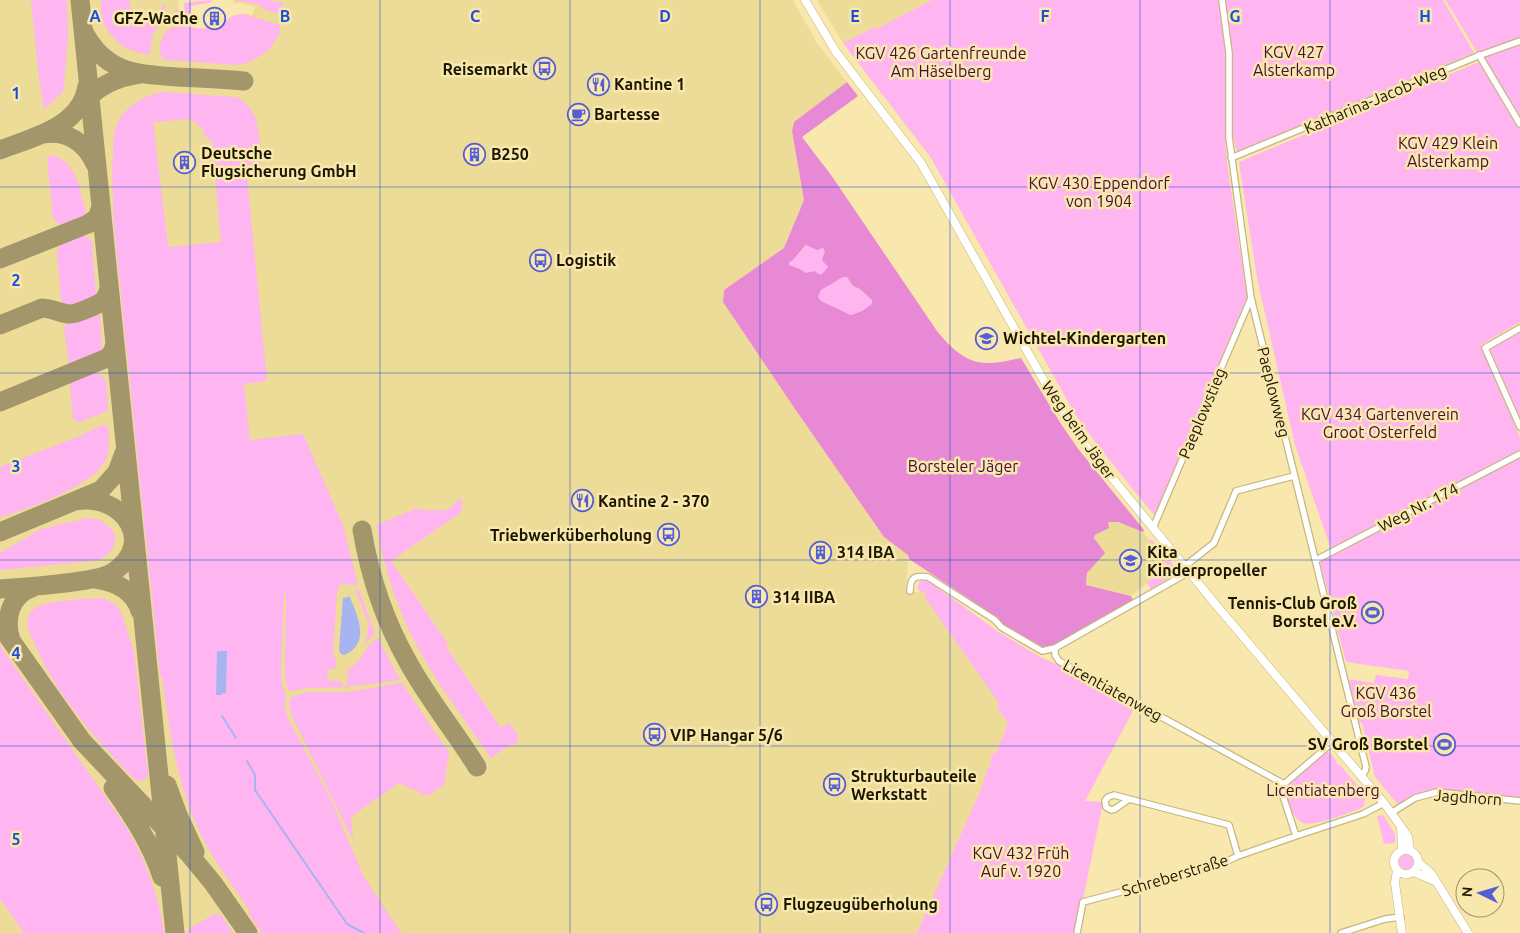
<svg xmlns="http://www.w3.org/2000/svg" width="1520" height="933" font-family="Ubuntu,sans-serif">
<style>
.built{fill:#eddb98}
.green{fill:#ffb5ef;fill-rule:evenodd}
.forest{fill:#e889d5;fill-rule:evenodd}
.water{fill:#a7b4f2}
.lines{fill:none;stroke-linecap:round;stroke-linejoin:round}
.stream{stroke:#a7b4f2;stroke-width:2}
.taxiway{stroke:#a2966a;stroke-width:19}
.street-casing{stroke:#c6b77d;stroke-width:8}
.secondary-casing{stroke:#c6b77d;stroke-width:9}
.street{stroke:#fff;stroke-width:5.5}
.secondary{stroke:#fff;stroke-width:8}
.grid{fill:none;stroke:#1d4ed8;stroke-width:1;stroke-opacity:0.55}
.labels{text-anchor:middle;stroke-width:5;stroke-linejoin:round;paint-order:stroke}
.poi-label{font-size:16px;font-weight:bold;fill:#1d1702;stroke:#f8e8ad;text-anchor:start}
.park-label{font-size:16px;fill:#460c3e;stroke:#f8e8ad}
.street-label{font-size:16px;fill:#1d1702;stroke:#f8e8ad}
.grid-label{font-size:16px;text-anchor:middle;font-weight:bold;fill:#1d4ed8;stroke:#f8e8ad;stroke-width:5;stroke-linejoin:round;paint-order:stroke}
</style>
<rect width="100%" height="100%" fill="#f8e8ad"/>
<path class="built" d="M 0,0 L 178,0 L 180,26 L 205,29 L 210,27 L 213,31 L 232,16 L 243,14 L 252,15 L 255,7 L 242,3 L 233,3 L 233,0 L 793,0 L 817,43 L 847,82 L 794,122 L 792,131 L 804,200 L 784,248 L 724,290 L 723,302 L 793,406 L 884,537 L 908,555 L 906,589 L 915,592 L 925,591 L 927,596 L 998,702 L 998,709 L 1008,723 L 991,766 L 988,768 L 981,789 L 917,933 L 0,933 Z
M 817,0 L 932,0 L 876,29 L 874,28 L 843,43 Z
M 1108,522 L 1118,522 L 1143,532 L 1173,573 L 1162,579 L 1159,574 L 1131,596 L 1086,585 L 1095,535 L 1109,528 Z"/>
<path class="green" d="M 31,0 L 67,0 L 68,38 L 64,86 L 62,93 L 44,109 L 39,79 Z
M 102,0 L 129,0 L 133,19 L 160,17 L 159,9 L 165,4 L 164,19 L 153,34 L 149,55 C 139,53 127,50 119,43 C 108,34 96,14 102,0 Z
M 211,0 L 212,2 L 191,6 L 191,14 L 189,16 L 179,16 L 176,14 L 175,10 L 184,9 L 184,3 Z
M 234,0 L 273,0 L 273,2 L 283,2 L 282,12 L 279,14 L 262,8 L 258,4 Z
M 932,0 L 1218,0 L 1225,32 L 1226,54 L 1225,137 L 1227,163 L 1247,297 L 1155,516 L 1101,450 L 1075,414 L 931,158 L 843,43 L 875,27 L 876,29 Z
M 1225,0 L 1443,0 L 1474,53 L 1237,152 L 1233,137 L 1232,53 Z
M 1445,0 L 1520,0 L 1520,124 L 1453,12 Z
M 243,14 L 280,25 L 279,35 L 268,51 L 250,62 L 238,65 L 165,60 L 160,55 C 159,49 160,42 163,36 C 173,17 196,33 210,27 L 213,31 L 232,16 Z
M 1479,62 L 1520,130 L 1520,322 L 1481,345 L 1520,438 L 1520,450 L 1331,549 L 1295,445 L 1257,278 L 1239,162 Z
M 161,92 L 236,97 C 263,110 258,137 261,164 L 246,166 L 267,381 L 244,384 L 250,440 L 303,434 L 343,525 L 358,585 L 341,584 L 337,591 L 333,654 L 336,660 L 335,669 L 328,669 L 327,680 L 340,681 L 343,686 L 347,686 L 348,669 C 362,663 365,645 378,638 L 400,680 L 347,687 L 308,688 L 289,691 L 286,683 L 285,672 L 286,594 L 284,594 L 281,672 L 282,684 L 286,695 L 285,708 L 287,716 L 331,800 L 364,877 L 401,933 L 262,933 L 248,913 L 250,911 C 237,892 223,873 211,853 C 179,799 170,737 162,676 L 160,676 L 114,227 L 112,173 L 114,131 L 121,116 L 132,105 L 143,98 ZM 191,119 L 203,129 L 204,135 L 212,142 L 221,242 L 170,247 L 168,246 L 153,120 L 156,122 Z
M 51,155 C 78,161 80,191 86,213 L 86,215 C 78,220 68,224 59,224 L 53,218 L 47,158 Z
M 82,235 L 88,237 L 92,242 L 96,295 L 93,299 L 69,309 L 66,308 L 61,300 L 57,252 L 61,243 Z
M 807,245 L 819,249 L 823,248 L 825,251 L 828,267 L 821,275 L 814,271 L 806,273 L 789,265 L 789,262 L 792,261 Z
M 843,277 L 847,277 L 853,286 L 860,289 L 872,300 L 872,304 L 862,311 L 851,315 L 821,301 L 818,298 L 821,290 L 825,287 Z
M 90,313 L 97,313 L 100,317 L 102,350 L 100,352 L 73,366 L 69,364 L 64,329 L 65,326 Z
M 1520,331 L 1520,420 L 1490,349 Z
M 93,374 L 100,375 L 106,380 L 108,408 L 105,412 L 80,422 L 77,422 L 73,418 L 70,384 L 74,379 Z
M 102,425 L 107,426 L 109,429 C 108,439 110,450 106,459 C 96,485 26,510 0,517 L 0,467 L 80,436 Z
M 1520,457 L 1520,799 L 1437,789 L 1414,796 L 1399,806 L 1375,777 L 1362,723 L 1358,722 L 1347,679 L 1374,683 L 1376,675 L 1408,679 L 1409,671 L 1346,662 L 1320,562 Z
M 460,498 L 463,504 L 460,506 L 463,511 L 391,561 L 448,644 L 446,647 L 501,728 L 509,723 L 518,735 L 518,742 L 510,745 L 491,758 C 464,718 432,678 411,634 C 394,599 383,563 377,525 L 417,508 L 419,510 L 448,510 Z
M 88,518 L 101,520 L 115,533 L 115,541 L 112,550 L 100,560 L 2,570 L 0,569 L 0,554 L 3,551 L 41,529 Z
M 1149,540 L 1152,540 L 1177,570 L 1174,575 L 1151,589 L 1147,583 L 1159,573 L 1162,579 L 1173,573 Z
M 921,578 L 924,578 L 997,631 L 1042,658 L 1068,669 L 1135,707 L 1085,801 L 1103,802 L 1076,933 L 917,933 L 981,789 L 988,768 L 991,766 L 990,761 L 992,755 L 997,751 L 1008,723 L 998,709 L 998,702 L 926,599 L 925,591 L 921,592 L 917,588 Z
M 355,589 L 359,590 L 375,633 L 365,644 L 369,624 Z
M 103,598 L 115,604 L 121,612 L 134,651 L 148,774 C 146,781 140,782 135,780 C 97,740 60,700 37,649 C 32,636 21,622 33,610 C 42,600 88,599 103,598 Z
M 0,646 L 125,825 C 144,858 159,894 164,933 L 24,933 L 0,899 Z
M 402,683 L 449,753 L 444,785 L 427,796 L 399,783 L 351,817 L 353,841 L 291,714 L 289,702 L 293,696 L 309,692 L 347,692 Z
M 1326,751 L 1329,752 L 1337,762 L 1336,763 L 1339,766 L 1340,765 L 1366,796 L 1363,807 C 1352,812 1314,827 1303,823 C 1296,820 1291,811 1289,804 C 1287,796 1286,789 1290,781 Z
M 1383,815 L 1395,834 L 1395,843 L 1384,844 L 1377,816 Z
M1399 862a8 8 0 1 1 16 0a8 8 0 1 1-16 0Z
M 214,914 L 221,915 L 233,933 L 187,933 L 191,928 Z"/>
<path class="forest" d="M 847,82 L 858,96 L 802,137 L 831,175 L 937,331 C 950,347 966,364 989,363 C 1000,363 1011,360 1021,358 L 1061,424 L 1079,450 L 1144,530 L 1143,532 L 1118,522 L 1108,522 L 1109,528 L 1095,535 L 1094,538 L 1105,553 L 1087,573 L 1086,585 L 1131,596 L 1133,600 L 1044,651 L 1006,629 L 998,618 L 909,559 L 908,555 L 884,537 L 793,406 L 723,302 L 724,290 L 784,248 L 804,200 L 792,131 L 794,122 ZM 806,245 L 817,250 L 823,248 L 825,251 L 822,260 L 828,267 L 821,275 L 814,271 L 806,273 L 800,269 L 789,265 L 789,262 L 792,261 ZM 843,277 L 847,277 L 853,286 L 860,289 L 872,300 L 872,304 L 862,311 L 851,315 L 821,301 L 818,297 L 821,290 Z"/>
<path class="water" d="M 349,595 C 357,615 372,643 344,655 L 341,654 L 339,650 L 343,598 L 349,597 Z
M 217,651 L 227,651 L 226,693 L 222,693 L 222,695 L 216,695 Z"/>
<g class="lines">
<path class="stream" d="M 222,716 L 236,738
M 247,761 L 255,775 L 255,790 L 347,924 L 364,933"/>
<path class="taxiway" d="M 80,0 L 175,933
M 83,30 C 104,73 136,74 178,77 C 200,78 222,79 244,81
M 84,103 C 98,85 118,77 140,74
M 44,134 C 67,130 86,143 95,164
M 0,150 C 33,137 81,127 87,86
M 0,259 L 88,224 L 97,218 L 101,207
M 0,325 L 42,308 C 52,308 61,314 70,314 C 77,314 100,304 104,300 C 107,296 108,293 109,288
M 0,402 L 107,358 L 112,353 L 115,344
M 362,530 C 370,577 384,620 408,662 C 428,699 455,731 477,767
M 0,532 L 101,490 L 117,472 L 124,453
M 96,579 C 116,582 134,590 140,611
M 0,589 C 23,587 97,583 113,572 C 157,543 123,493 76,501
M 0,625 L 82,741 L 189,854 L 213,883 L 248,933
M 11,640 C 4,618 10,595 34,587
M 167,785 L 178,815 L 195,852
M 113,788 C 133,816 151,844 162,877"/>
<defs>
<path id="street" d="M 1222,0 L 1229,53 L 1229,137 L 1251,298 L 1366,767 L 1365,771 L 1362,776
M 1479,55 L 1520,124
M 1231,158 L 1478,56 L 1520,41
M 1520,328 L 1485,348 L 1520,427
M 1153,528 L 1251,298
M 1316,560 L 1520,454
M 1185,566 L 1214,543 L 1236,491 L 1294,476
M 910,591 C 910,577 915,575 928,577 L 995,620 L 1001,627 L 1042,651 L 1055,648 L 1189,572
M 1055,648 L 1055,655 L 1059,661 L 1284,784
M 1333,742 L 1284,784 L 1283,796 L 1296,836 L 1363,814 L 1384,803
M 1114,795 L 1129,799 L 1115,809 L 1111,810 L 1106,807 L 1105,801 L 1108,797 Z
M 1129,799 L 1229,825 L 1238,856
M 1391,813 L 1415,798 L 1437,792 L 1520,801
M 1077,933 L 1083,902 L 1215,867 L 1238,856 L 1296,836
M 1341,933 L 1385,919 L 1401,917"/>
<path id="secondary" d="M 805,0 L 836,52 L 921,163 L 1039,372 L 1067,419 L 1086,446 L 1217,606 L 1384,803 L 1405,832 L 1408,837 L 1410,850
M 1401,827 L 1402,850
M1394 862a12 12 0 1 1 24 0a12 12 0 1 1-24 0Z
M 1419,863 L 1431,873 L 1468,933
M 1397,870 L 1395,883 L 1402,933
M 1414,872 L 1435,881"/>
</defs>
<use href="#street" class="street-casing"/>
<use href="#secondary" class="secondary-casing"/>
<use href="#street" class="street"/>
<use href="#secondary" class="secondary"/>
</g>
<path class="grid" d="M 190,0 L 190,933M 380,0 L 380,933M 570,0 L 570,933M 760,0 L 760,933M 950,0 L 950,933M 1140,0 L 1140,933M 1330,0 L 1330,933M 0,187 L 1520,187M 0,373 L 1520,373M 0,560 L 1520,560M 0,746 L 1520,746"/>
<defs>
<symbol id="building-ring" viewBox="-11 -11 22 22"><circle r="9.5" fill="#f8e8ad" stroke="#545fd6" stroke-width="1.5"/><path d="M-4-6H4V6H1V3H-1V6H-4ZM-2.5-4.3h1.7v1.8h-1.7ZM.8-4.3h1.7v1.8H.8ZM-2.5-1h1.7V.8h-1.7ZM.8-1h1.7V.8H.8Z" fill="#545fd6"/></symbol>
<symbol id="bus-ring" viewBox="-11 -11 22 22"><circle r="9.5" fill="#f8e8ad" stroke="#545fd6" stroke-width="1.5"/><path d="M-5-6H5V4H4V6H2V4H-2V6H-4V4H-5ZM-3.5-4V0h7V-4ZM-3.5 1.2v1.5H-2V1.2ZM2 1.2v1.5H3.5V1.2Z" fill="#545fd6"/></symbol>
<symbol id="restaurant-ring" viewBox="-11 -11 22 22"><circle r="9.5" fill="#f8e8ad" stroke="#545fd6" stroke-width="1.5"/><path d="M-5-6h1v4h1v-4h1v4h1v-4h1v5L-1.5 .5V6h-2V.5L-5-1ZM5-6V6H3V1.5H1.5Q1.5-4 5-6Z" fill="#545fd6"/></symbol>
<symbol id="cafe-ring" viewBox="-11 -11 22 22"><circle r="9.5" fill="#f8e8ad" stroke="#545fd6" stroke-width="1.5"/><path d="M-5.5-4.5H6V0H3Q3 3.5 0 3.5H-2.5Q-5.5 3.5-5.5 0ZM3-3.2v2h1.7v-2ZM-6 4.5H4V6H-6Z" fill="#545fd6"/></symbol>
<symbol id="school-ring" viewBox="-11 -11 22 22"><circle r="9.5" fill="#f8e8ad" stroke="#545fd6" stroke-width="1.5"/><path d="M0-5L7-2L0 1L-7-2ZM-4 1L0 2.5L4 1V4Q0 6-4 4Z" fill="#545fd6"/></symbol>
<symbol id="stadium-ring" viewBox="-11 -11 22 22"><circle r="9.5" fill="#f8e8ad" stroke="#545fd6" stroke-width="1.5"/><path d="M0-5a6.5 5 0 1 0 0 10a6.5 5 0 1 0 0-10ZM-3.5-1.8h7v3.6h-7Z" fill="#545fd6"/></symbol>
</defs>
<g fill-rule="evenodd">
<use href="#building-ring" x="202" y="6" width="25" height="25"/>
<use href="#bus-ring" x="532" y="56" width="25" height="25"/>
<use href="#restaurant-ring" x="586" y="72" width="25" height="25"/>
<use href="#cafe-ring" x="566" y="102" width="25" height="25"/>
<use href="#building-ring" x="462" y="142" width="25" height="25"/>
<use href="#building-ring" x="172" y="150" width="25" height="25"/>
<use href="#bus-ring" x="528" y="248" width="25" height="25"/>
<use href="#school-ring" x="974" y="326" width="25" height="25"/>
<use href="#restaurant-ring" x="570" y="488" width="25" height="25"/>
<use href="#bus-ring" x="656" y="522" width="25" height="25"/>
<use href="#building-ring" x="808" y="540" width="25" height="25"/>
<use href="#school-ring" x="1118" y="548" width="25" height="25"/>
<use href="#building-ring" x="744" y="584" width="25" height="25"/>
<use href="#stadium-ring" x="1360" y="600" width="25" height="25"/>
<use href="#bus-ring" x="642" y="722" width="25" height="25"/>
<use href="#stadium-ring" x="1432" y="732" width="25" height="25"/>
<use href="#bus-ring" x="822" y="772" width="25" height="25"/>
<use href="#bus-ring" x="754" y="892" width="25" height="25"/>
</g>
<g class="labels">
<g class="poi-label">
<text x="198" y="24" text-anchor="end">GFZ-Wache</text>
<text x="528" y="75" text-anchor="end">Reisemarkt</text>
<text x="614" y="90">Kantine 1</text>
<text x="594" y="120">Bartesse</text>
<text x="201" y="159">Deutsche<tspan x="201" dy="18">Flugsicherung GmbH</tspan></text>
<text x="491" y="160">B250</text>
<text x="556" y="266">Logistik</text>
<text x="1003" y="344">Wichtel-Kindergarten</text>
<text x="598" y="507">Kantine 2 - 370</text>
<text x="652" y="541" text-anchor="end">Triebwerküberholung</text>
<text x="837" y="558">314 IBA</text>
<text x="1147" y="558">Kita<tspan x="1147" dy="18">Kinderpropeller</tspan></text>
<text x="773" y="603">314 IIBA</text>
<text x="1357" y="609" text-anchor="end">Tennis-Club Groß<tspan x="1357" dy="18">Borstel e.V.</tspan></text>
<text x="670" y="741">VIP Hangar 5/6</text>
<text x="1428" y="750" text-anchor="end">SV Groß Borstel</text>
<text x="851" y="782">Strukturbauteile<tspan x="851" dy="18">Werkstatt</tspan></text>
<text x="783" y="910">Flugzeugüberholung</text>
</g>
<g class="park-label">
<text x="1294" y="58">KGV 427<tspan x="1294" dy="18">Alsterkamp</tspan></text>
<text x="941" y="59">KGV 426 Gartenfreunde<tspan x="941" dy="18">Am Häselberg</tspan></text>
<text x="1448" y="149">KGV 429 Klein<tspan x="1448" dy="18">Alsterkamp</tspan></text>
<text x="1099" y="189">KGV 430 Eppendorf<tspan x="1099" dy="18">von 1904</tspan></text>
<text x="1380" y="420">KGV 434 Gartenverein<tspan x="1380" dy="18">Groot Osterfeld</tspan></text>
<text x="963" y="472">Borsteler Jäger</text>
<text x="1386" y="699">KGV 436<tspan x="1386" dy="18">Groß Borstel</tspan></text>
<text x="1323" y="796">Licentiatenberg</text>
<text x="1021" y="859">KGV 432 Früh<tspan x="1021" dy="18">Auf v. 1920</tspan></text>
</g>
<g class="street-label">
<text transform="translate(1375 99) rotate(-23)" y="6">Katharina-Jacob-Weg</text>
<text transform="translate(1274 392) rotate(76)" y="6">Paeplowweg</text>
<text transform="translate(1202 413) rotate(-67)" y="6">Paeplowstieg</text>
<text transform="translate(1079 430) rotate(55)" y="6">Weg beim Jäger</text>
<text transform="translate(1418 507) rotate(-27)" y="6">Weg Nr. 174</text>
<text transform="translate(1113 690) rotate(29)" y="6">Licentiatenweg</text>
<text transform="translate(1468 797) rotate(4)" y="6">Jagdhorn</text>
<text transform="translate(1175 875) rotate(-17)" y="6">Schreberstraße</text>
</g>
</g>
<g class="grid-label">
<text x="95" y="22">A</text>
<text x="285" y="22">B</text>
<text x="475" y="22">C</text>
<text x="665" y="22">D</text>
<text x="855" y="22">E</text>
<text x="1045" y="22">F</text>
<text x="1235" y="22">G</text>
<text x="1425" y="22">H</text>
<text x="16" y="99">1</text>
<text x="16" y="286">2</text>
<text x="16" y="472">3</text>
<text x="16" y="659">4</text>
<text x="16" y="845">5</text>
</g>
<g transform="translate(1480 893) rotate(275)"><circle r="24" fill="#f8e8ad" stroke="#a09469"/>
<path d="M0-4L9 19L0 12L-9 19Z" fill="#545fd6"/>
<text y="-8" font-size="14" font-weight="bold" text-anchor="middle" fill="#1d1702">N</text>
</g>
</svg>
